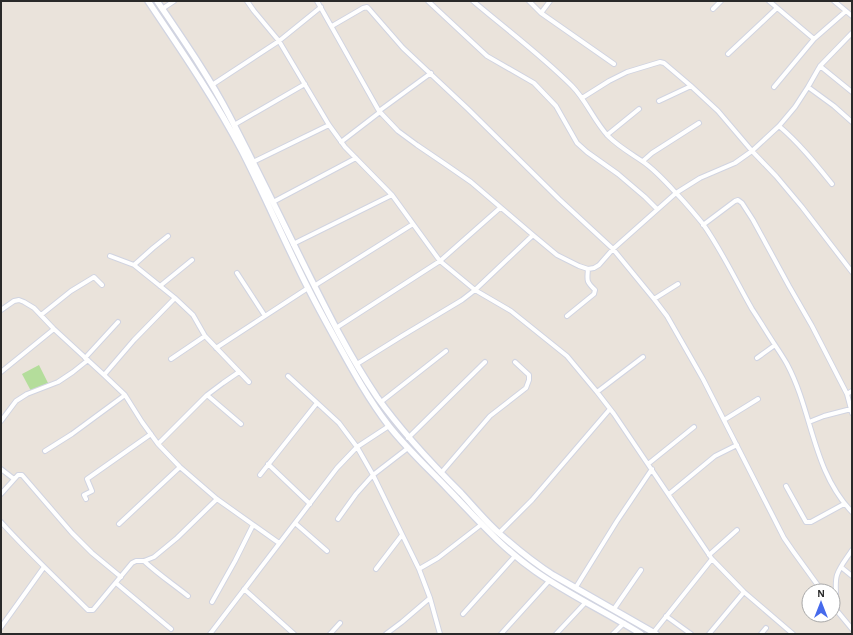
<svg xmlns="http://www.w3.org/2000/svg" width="853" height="635" font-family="'Alegreya Sans',sans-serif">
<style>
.park{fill:#b4dd9b}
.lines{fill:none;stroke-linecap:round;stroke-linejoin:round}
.minor-casing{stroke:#d1d4e1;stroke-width:6}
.secondary-casing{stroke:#d1d4e1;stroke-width:8}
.minor{stroke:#fff;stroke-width:4}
.secondary{stroke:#fff;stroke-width:5.5}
</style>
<rect width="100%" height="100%" fill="#eae3db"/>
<path class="park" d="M 39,365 L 48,383 L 31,391 L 22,374 Z"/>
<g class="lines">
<defs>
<path id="minor" d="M 247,1 L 254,11 L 279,41 L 329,125 L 345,147 L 392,195 L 440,261 L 475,290 L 511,311 L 567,356 L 597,392 L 614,414 L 712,559 L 744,592 L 793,634
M 317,1 L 379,111 L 398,131 L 417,145 L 445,164 L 471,182 L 533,235 L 557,255 L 579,266 L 588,269 L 594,268 L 599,265 L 613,249 L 676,193 L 700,178 L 735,163 L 752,151 L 779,126 L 795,107 L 808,87 L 820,66 L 852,33
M 428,1 L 487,56 L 534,83 L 556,106 L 577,143 L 587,152 L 618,174 L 645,197 L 657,209
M 473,1 C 506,29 541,55 572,86 C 586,100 594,121 608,136 C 618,146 630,153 642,161 C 654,169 665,181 675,192 C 685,202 694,213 703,224 C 722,251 736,281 752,309 C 760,321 767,333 775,345 C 779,351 783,357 787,364 C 813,413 812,470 852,512
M 529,1 L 541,13 L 614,64
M 769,1 L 814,39
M 834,1 L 852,16
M 162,9 L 174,1
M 713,9 L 721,1
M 541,13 L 550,1
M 332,26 L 363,8 L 367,7 L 369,9 L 403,48 L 468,109 L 559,199 L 613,249 L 654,299 L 667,316 L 703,379 L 784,538 L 793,551 L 822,591
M 728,54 L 759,25 L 777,8
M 820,66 L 852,92
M 212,85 L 279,41 L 321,7
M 774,87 L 814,39 L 846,11
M 808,87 L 834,106 L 852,122
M 582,98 L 609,81 L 627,72 L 660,62 L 664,63 L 691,86 L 718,111 L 752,151 L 776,176 L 802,207 L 852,272
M 659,101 L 691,86
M 379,111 L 431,73
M 234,125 L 305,84
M 779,126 C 799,143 815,163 832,184
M 607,135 L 639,109
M 341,142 L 380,112
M 643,161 L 652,153 L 699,123
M 253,162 L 329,125
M 273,202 L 356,158
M 703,225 L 735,201 L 738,200 L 742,203 L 753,220 L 789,286 L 812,326 L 847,394 L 852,413
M 293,244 L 392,195
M 110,256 L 134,265 L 175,298 L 193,315 L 205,336 L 249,382
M 134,265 L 153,248 L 168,236
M 237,273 L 265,316
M 160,286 L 192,260
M 314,286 L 413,224
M 654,299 L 678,284
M 1,310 L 14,301 L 19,300 L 24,302 L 34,308 L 54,329 L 104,375 L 125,395 L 142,422 L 158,444 L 180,467 L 217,499 L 279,543
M 41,315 L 71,291 L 94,277 L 102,285
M 567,316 L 594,294 L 595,290 C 586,281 587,281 588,269
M 336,328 L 440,261 L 500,208
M 216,348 L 308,288
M 85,358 L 118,322
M 757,358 L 775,345
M 171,359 L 205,336
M 357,364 L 402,336 L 462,300 L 475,290 L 533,235
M 1,372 L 54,329
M 104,375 L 134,340 L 175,298
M 597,392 L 643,357
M 847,394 L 852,391
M 207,395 L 241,424
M 381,402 L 446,351
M 724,420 L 758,399
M 1,421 L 16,401 L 27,394 L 58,382 L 73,372 L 88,360
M 809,422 L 824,416 L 851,409
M 389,426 L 357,447 L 373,475 L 419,569 L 430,598 L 440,634
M 408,438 L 485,362
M 158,444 L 207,395 L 223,383 L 239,372
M 45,451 L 72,434 L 125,395
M 268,464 L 310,504
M 648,464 L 694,427
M 1,469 L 14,479
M 441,473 L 490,416 L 526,388 L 529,380 L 529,375 L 515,362
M 260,475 L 317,403
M 786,486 L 806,522 L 811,522 L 844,504
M 1,494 L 18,475 L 22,475 L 72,533 L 92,553 L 121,577
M 669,494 L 715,456 L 737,445
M 86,499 L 84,495 L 92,491 L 87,479 L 151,434
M 338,519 L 356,494 L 373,475 L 408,448
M 1,522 C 29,553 59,581 88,610 L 93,610 L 132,563 L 136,561 L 144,561 L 154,557 L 177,538 L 217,499
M 295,523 L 327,551
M 119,524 L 180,467
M 499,533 L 532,500 L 610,409
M 709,555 L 737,530
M 144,561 C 158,574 173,584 188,596
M 841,567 L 852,576
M 376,569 L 402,535
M 419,569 L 438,558 L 482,524
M 116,583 L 171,629
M 576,587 L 617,521 L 652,469
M 244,589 L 294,634
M 212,602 L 235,561 L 253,525
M 833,606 L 852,629
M 614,609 L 641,570
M 837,611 C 837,601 834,584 837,575 C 840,566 847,558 852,550
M 463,614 L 515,556
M 666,616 L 691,634
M 1,627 L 44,567
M 653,633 L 712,559
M 210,634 L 337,468 L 357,447 L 339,423 L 288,376
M 330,634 L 340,623
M 386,634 L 402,622 L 430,598
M 501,634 L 549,581
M 556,634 L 586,602
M 613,634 L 624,623
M 709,634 L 744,592
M 761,634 L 766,628"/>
<path id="secondary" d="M 148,1 C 181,50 214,98 242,151 C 265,196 285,243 308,288 C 317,306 327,324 337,342 C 353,371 369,400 389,426 C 407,449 429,469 448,489 C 476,518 502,548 535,571 C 569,595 606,612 641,634
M 157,1 C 182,38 208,75 229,115 C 254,163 278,212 302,261 C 325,307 348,354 377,397 C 402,432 431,463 461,493 C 474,507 486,522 500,534 C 517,549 534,563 553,575 L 656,634"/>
</defs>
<use href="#minor" class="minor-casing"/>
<use href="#secondary" class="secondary-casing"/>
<use href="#minor" class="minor"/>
<use href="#secondary" class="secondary"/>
</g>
<rect width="853" height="635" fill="none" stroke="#292929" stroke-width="4"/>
<g transform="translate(821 603)"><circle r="19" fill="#ffffff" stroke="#a9a9a9"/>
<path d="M0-3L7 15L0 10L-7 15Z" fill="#466aec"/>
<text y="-6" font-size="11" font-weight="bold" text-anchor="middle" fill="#292929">N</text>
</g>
</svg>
